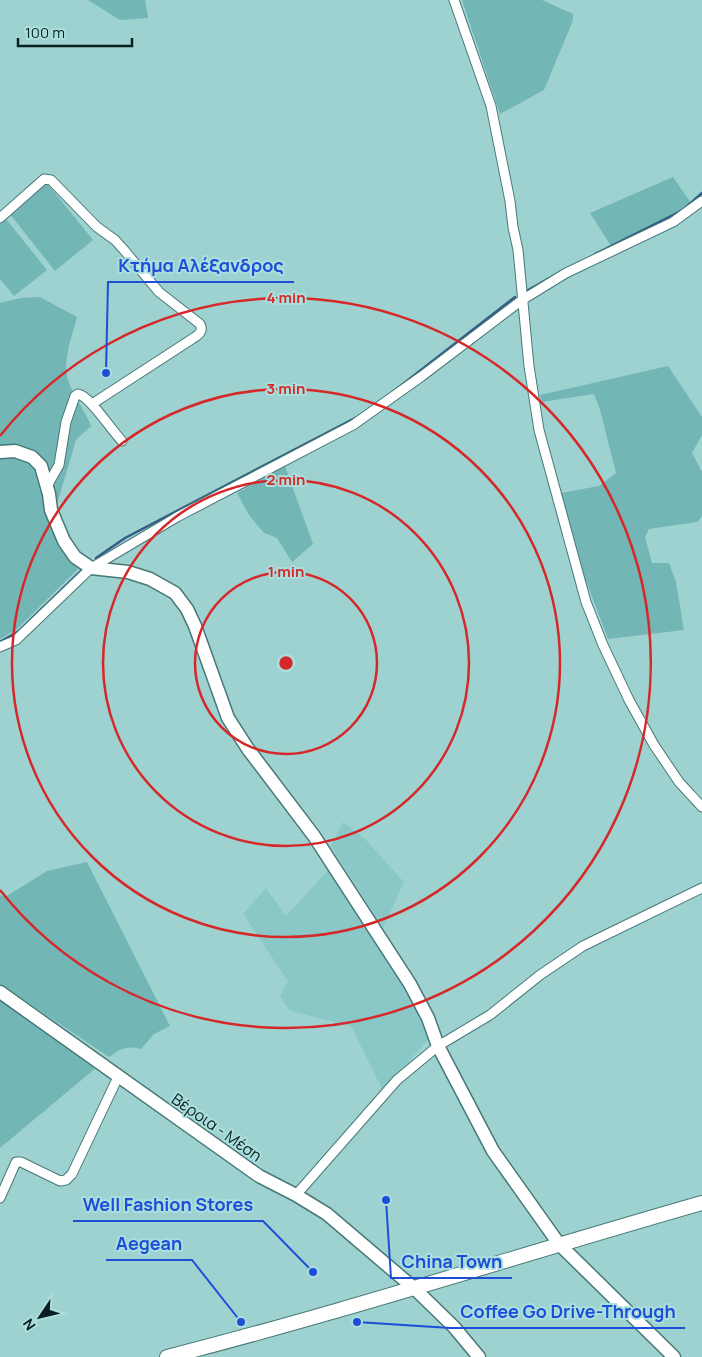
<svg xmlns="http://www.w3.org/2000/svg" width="702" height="1357" font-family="Manrope,sans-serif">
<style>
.built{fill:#89c8c7}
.green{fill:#73b6b6}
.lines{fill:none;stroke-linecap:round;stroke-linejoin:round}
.stream{stroke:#345c86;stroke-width:2.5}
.street-casing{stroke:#467877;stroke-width:11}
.secondary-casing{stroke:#467877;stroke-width:15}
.primary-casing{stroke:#467877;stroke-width:16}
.street{stroke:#fff;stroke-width:9}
.secondary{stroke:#fff;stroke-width:12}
.primary{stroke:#fff;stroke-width:14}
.ring{fill:none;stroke:#d62828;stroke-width:2.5}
.labels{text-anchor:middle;stroke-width:4;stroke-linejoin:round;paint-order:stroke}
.street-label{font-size:16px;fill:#0a1f1f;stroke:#abdfde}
.centre{fill:#d62828;stroke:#abdfde;stroke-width:2.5}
.ring-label{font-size:15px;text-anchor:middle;font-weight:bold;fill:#d62828;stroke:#abdfde;stroke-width:4;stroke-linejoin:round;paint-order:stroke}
.leader{fill:none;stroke:#1d4ed8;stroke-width:2}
.callout-dot{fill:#1d4ed8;stroke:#abdfde;stroke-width:2}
.callout-label{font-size:18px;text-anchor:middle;font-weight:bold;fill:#1d4ed8;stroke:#abdfde;stroke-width:4;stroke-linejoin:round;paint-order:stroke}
</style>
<rect width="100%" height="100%" fill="#9ed2d1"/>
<path class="built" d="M 343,822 L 365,839 L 404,882 L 383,928 L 331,846 Z
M 331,867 L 353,898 L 432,1035 L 383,1091 L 351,1026 L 290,1011 L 280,997 L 288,981 L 243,914 L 266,888 L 286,916 Z"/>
<path class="green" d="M 88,0 L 145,0 L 148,18 L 120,20 Z
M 462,0 L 542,0 L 573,14 L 573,19 L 571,25 L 544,90 L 500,114 Z
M 673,177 L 691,203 L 677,212 L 611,246 L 590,213 Z
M 47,183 L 93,240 L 55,271 L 9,213 Z
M 6,219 L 47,270 L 14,296 L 0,279 L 0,224 Z
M 40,297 L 77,317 C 72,337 61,362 69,383 C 75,398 85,411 91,426 L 76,440 L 57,504 L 53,500 L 31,450 L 13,445 L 0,445 L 0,303 L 21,298 Z
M 668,366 L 702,417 L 702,435 L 692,453 L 702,472 L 702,516 L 697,522 L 649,529 L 645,537 L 652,563 L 669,563 L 676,582 L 684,630 L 608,639 L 583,573 L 561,493 L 599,486 L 616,473 L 600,410 L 594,394 L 542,402 L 540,395 Z
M 14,454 L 38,466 L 72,559 L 79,568 L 17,629 L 0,639 L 0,455 Z
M 285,466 L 313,544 L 292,562 L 277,538 L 264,533 L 249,515 L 237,493 Z
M 87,862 L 170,1026 L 154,1034 L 141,1049 C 127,1045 120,1049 109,1057 L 0,984 L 0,895 L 5,897 L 47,871 Z
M 0,998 L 97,1067 L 0,1148 Z"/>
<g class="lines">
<path class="stream" d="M 595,254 L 673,215 L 684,209 L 702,193
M 528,290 L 555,275
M 394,391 L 515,297
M 96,558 L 125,538 L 357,417
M 0,642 L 19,631 L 82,570"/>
<defs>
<path id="street" d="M 454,0 L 491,106 L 510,201 L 513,227 L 518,250 L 529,366 L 539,430 L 586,602 L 603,645 L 629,700 L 654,745 L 679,782 L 702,807
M 0,218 L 44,179 L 51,180 L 97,227 L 115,240 L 124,250 L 159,292 L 200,324 C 204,332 198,335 192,339 L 92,404
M 47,486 L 59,465 L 66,422 L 75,396 L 78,394 C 90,396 111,430 122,441
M 0,647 L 16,640 L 91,568 L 177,517 L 353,425 L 422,376 L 522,300 L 566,273 L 673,222 L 702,201
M 296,1195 L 397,1080 L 438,1046 L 490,1015 L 540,975 L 583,946 L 702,888
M 0,1198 L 16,1162 L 21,1162 L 60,1181 L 66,1180 L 72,1174 L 118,1077"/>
<path id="secondary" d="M 0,452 L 15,451 L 32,457 L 41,466 L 49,494 L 51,510 L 64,541 L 75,557 L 91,568 L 128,572 L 150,579 L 175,593 L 187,609 L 195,626 L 228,718 L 248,749 L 314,836 L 410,984 L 428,1018 L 438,1046 L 493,1151 L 559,1244 L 674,1357
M 0,992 L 259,1176 L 296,1195 L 327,1214 L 415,1289 L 454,1327 L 479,1357"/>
<path id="primary" d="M 167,1357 C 347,1311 523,1254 702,1203"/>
</defs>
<use href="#street" class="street-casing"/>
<use href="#secondary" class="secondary-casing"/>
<use href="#primary" class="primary-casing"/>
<use href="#street" class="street"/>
<use href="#secondary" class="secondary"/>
<use href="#primary" class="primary"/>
</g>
<g class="ring">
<circle cx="286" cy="663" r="91"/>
<circle cx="286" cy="663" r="183"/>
<circle cx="286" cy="663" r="274"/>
<path d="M0 436A365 365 0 1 1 0 890"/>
</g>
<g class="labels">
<g class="street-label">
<text transform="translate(217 1127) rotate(35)" y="6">Βέροια - Μέση</text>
</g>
</g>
<circle cx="286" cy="663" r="8" class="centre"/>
<g class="ring-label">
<text x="286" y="303">4 min</text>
<text x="286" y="394">3 min</text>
<text x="286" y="485">2 min</text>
<text x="286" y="577">1 min</text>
</g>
<path class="leader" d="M106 373L108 282H294M313 1272L263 1221H73M241 1322L192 1260H106M386 1200L391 1278H512M357 1322L450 1328H685"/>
<g class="callout-dot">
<circle cx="106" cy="373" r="5"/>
<circle cx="313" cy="1272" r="5"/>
<circle cx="241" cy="1322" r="5"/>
<circle cx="386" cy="1200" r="5"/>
<circle cx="357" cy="1322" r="5"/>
</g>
<g class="callout-label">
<text x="201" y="272">Κτήμα Αλέξανδρος</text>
<text x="168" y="1211">Well Fashion Stores</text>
<text x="149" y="1250">Aegean</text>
<text x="452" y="1268">China Town</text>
<text x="568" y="1318">Coffee Go Drive-Through</text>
</g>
<g transform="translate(40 1317) rotate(235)" stroke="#abdfde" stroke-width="4" paint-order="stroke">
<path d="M0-4L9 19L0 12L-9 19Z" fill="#0a1f1f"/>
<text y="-8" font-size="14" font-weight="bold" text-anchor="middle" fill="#0a1f1f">N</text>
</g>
<path d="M18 38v8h114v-8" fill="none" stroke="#0a1f1f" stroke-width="2.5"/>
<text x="25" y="38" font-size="15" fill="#0a1f1f" stroke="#abdfde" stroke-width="4" paint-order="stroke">100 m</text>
</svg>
